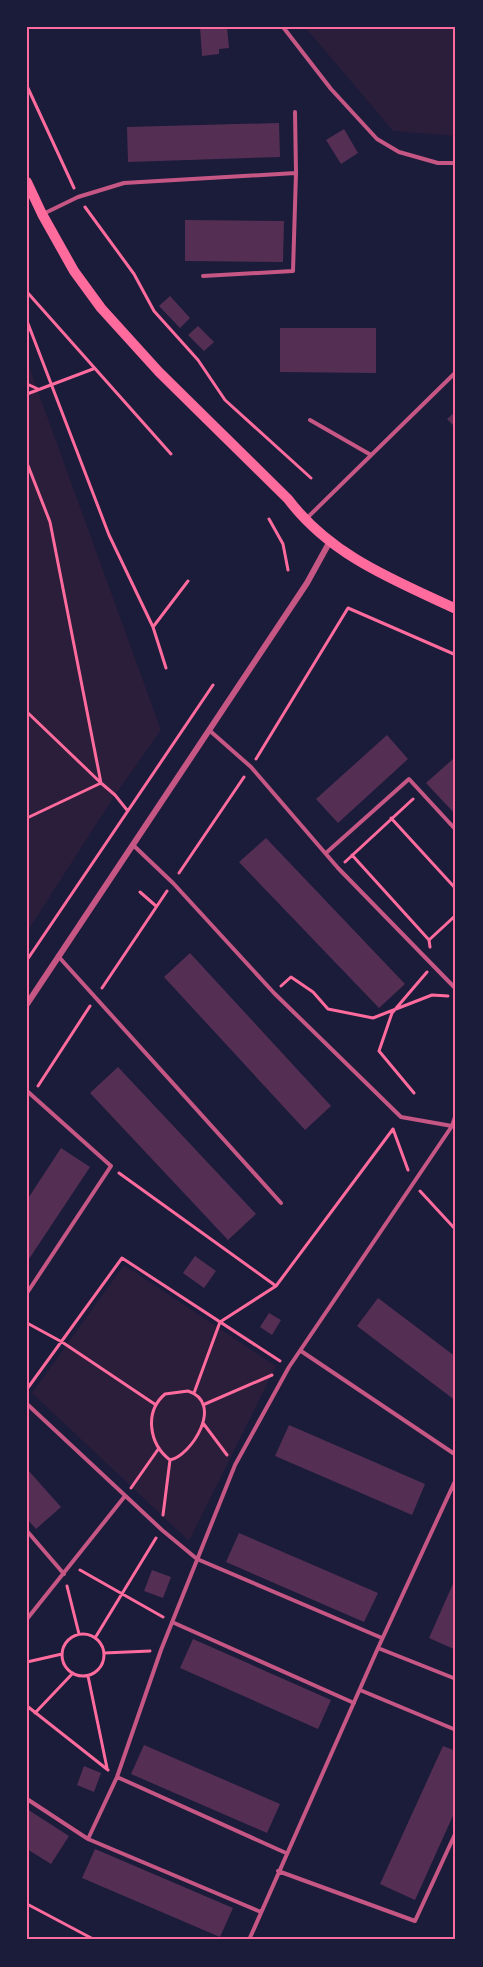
<svg xmlns="http://www.w3.org/2000/svg" width="483" height="1967" font-family="'Golos Text',sans-serif">
<style>
.green{fill:#2a1e3b}
.building{fill:#542f53}
.lines{fill:none;stroke-linecap:round;stroke-linejoin:round}
.path{stroke:#ff6b9d;stroke-width:3}
.service{stroke:#c65784;stroke-width:4}
.minor{stroke:#c65784;stroke-width:6}
.secondary{stroke:#ff6b9d;stroke-width:10}
.neatline{fill:none;stroke:#ff6b9d;stroke-width:2}
</style>
<rect width="100%" height="100%" fill="#1b1b3a"/>
<path class="green" d="M 305,27 L 456,27 L 456,136 L 393,131 Z
M 27,361 L 161,730 L 115,795 L 27,932 Z
M 124,1265 L 276,1366 L 189,1541 L 32,1393 Z"/>
<path class="building" d="M 200,27 L 227,27 L 229,48 L 219,49 L 219,54 L 202,56 Z
M 279,123 L 280,157 L 128,162 L 127,127 Z
M 344,129 L 358,153 L 341,164 L 326,140 Z
M 185,220 L 284,221 L 283,262 L 185,261 Z
M 170,296 L 190,318 L 180,328 L 159,306 Z
M 198,326 L 214,342 L 204,351 L 188,335 Z
M 280,328 L 376,328 L 376,373 L 280,372 Z
M 456,411 L 456,428 L 447,419 Z
M 387,735 L 408,759 L 338,823 L 316,799 Z
M 454,758 L 456,760 L 456,815 L 426,783 Z
M 266,838 L 405,984 L 379,1008 L 239,862 Z
M 190,953 L 331,1106 L 305,1130 L 164,977 Z
M 118,1067 L 256,1214 L 228,1240 L 90,1093 Z
M 61,1148 L 90,1167 L 27,1262 L 27,1200 Z
M 195,1256 L 216,1271 L 204,1288 L 183,1273 Z
M 378,1298 L 456,1357 L 456,1401 L 357,1326 Z
M 269,1313 L 281,1320 L 272,1335 L 260,1327 Z
M 289,1425 L 425,1484 L 412,1515 L 275,1456 Z
M 27,1469 L 61,1507 L 36,1529 L 27,1519 Z
M 239,1533 L 378,1593 L 364,1622 L 226,1562 Z
M 152,1570 L 171,1577 L 163,1598 L 144,1591 Z
M 456,1577 L 456,1650 L 429,1638 Z
M 193,1639 L 331,1700 L 318,1729 L 180,1668 Z
M 144,1745 L 280,1804 L 267,1833 L 131,1774 Z
M 443,1746 L 456,1751 L 456,1809 L 415,1900 L 380,1884 Z
M 84,1766 L 101,1773 L 94,1792 L 77,1785 Z
M 27,1809 L 69,1836 L 51,1864 L 27,1849 Z
M 95,1849 L 233,1908 L 220,1937 L 82,1878 Z"/>
<g class="lines">
<path class="path" d="M 27,86 L 74,188
M 85,207 L 134,274 L 154,311 L 198,360 L 225,400 L 311,478
M 27,292 L 171,454
M 27,321 L 109,535 L 153,627 L 166,668
M 27,384 L 38,389
M 27,394 L 93,369
M 27,463 L 50,522 L 101,783 L 115,795 L 127,810
M 269,519 L 283,544 L 288,570
M 153,627 L 188,581
M 27,712 L 101,783 L 27,818
M 256,759 L 348,608 L 456,655
M 391,818 L 456,889
M 352,855 L 429,940 L 430,947
M 345,862 L 413,799
M 179,873 L 244,777
M 140,892 L 156,906
M 429,940 L 456,915
M 27,960 L 213,685
M 281,986 L 291,977 L 313,992 L 328,1009 L 373,1018 L 432,995 L 448,996
M 102,988 L 167,891
M 38,1086 L 90,1006
M 414,1093 L 379,1051 L 392,1013 L 427,972
M 393,1129 L 408,1170
M 119,1173 L 276,1286
M 420,1191 L 456,1230
M 27,1323 L 62,1342 L 156,1405
M 27,1389 L 122,1258 L 280,1361
M 188,1391 C 225,1403 191,1456 170,1460 C 149,1444 144,1412 165,1394 Z
M 194,1393 L 220,1322 L 276,1286 L 393,1129
M 205,1404 L 272,1375
M 203,1423 L 227,1455
M 131,1488 L 159,1448
M 163,1515 L 170,1460
M 80,1570 L 163,1617
M 67,1586 L 79,1634
M62 1655a21 21 0 1 1 42 0a21 21 0 1 1-42 0Z
M 95,1638 L 156,1538
M 104,1653 L 150,1651
M 27,1662 L 62,1654
M 88,1676 L 107,1768
M 27,1706 L 108,1770
M 35,1713 L 73,1673
M 27,1904 L 95,1940"/>
<path class="service" d="M 283,27 L 331,89 L 377,139 L 399,152 L 438,163 L 456,163
M 43,214 L 78,197 L 124,183 L 296,173 L 295,112
M 203,276 L 293,271 L 296,173
M 310,420 L 371,455
M 307,518 L 456,372
M 209,730 L 251,767 L 338,868 L 456,989
M 133,845 L 173,883 L 274,993 L 401,1117 L 452,1126
M 326,853 L 409,779 L 456,830
M 58,956 L 281,1203
M 27,1091 L 111,1166 L 27,1293
M 301,1351 L 456,1455
M 27,1404 L 162,1530 L 197,1559 L 382,1638
M 27,1531 L 64,1574
M 27,1619 L 125,1496
M 172,1622 L 354,1703
M 378,1648 L 456,1679
M 360,1690 L 456,1730
M 117,1777 L 286,1853
M 27,1799 L 88,1839 L 261,1912
M 88,1839 L 117,1777 L 161,1650 L 235,1465 L 289,1367 L 452,1126 L 456,1114
M 278,1871 L 415,1921 L 456,1832
M 249,1940 L 378,1648 L 456,1479"/>
<path class="minor" d="M 27,1004 L 307,583 L 329,543"/>
<path class="secondary" d="M 27,182 L 42,214 L 74,271 L 101,308 L 159,372 L 288,499 C 331,556 394,580 456,609"/>
</g>
<rect width="483" height="1967" fill="none" stroke="#1b1b3a" stroke-width="57"/>
<rect x="28" y="28" width="426" height="1910" class="neatline"/>
</svg>
